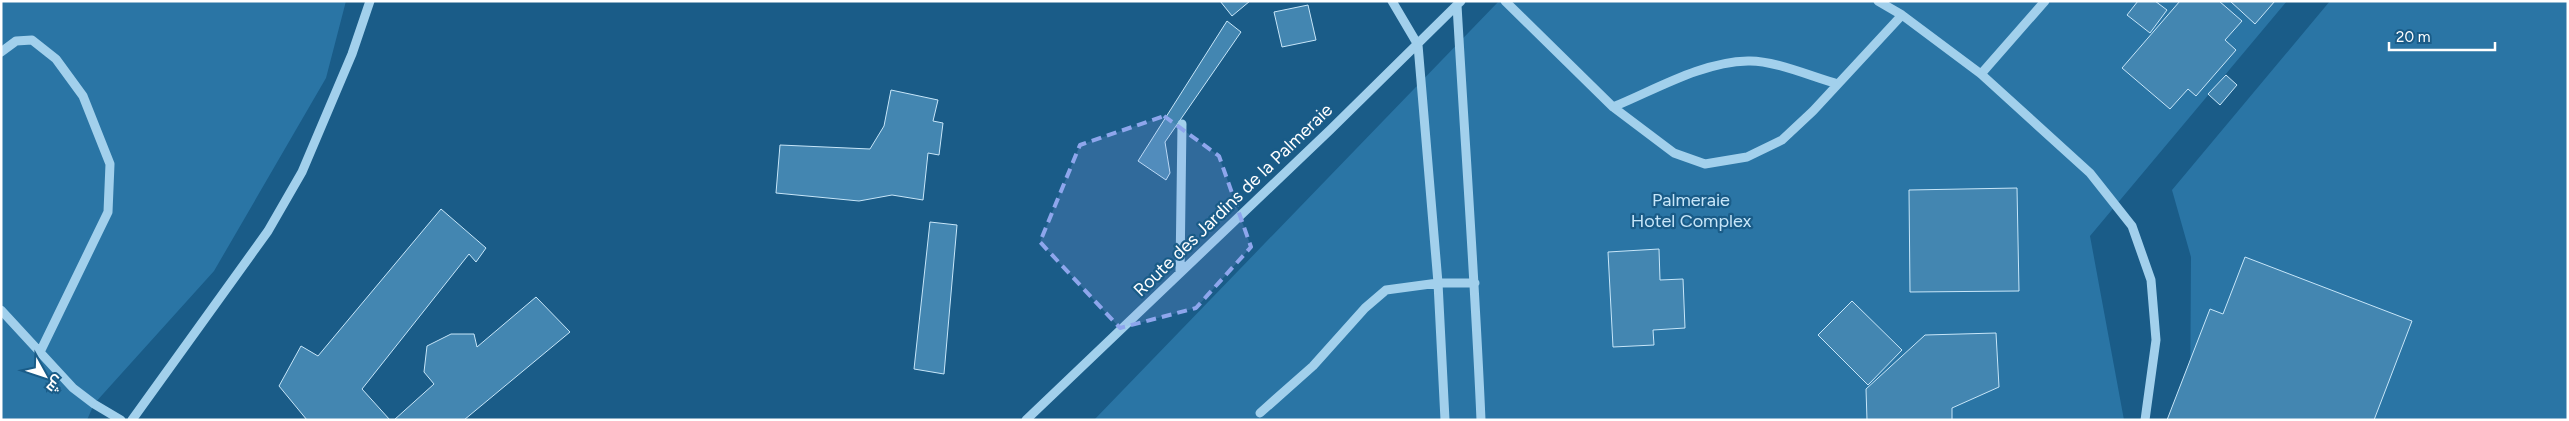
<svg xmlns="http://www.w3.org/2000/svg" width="2569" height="421" font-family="Figtree,Cairo,sans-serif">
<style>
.green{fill:#2a75a5}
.building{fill:#4386b1;stroke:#c7e6f9}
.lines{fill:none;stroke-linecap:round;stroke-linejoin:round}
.minor{stroke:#a2d0ec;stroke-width:9}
.marked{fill:#8ea6ec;fill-opacity:0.2;stroke:#8ea6ec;stroke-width:4;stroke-dasharray:10 6;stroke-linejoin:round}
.labels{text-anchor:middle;stroke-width:4.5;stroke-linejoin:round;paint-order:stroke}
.street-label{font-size:18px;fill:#fff;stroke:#1a5c88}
.park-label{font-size:18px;fill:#c7e6f9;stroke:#1a5c88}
</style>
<rect width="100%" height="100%" fill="#1a5c88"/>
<path class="green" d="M 1,1 L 346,1 L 326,78 L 214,271 L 94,404 L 87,420 L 1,420 Z
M 1499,1 L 2287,1 L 2090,236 L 2124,420 L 1094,420 Z
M 2330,1 L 2568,1 L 2568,420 L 2190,420 L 2191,257 L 2172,190 Z"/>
<path class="building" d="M 1220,1 L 1250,1 L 1232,16 Z
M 2138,1 L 2155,1 L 2167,10 L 2150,33 L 2127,15 Z
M 2180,1 L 2219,1 L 2242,21 L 2225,40 L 2236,50 L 2196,96 L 2188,89 L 2170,109 L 2122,68 Z
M 2230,1 L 2275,1 L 2255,24 Z
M 1308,5 L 1316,40 L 1282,47 L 1274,12 Z
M 1227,21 L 1241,32 L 1165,142 L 1170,173 L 1166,180 L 1138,161 Z
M 2226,75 L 2237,85 L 2220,105 L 2208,94 Z
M 891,90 L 938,100 L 933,121 L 943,123 L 939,155 L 928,153 L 923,200 L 892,195 L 859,201 L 776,193 L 780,145 L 870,149 L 884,126 Z
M 2017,188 L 2019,291 L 1910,292 L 1909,190 Z
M 441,209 L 486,248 L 476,262 L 469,254 L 362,389 L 390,420 L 307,420 L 279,386 L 301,346 L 318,356 Z
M 930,222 L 957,225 L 944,374 L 914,369 Z
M 1659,249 L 1660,280 L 1683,279 L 1685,328 L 1653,330 L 1654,345 L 1613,347 L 1608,252 Z
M 2245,257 L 2412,321 L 2374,420 L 2167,420 L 2210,309 L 2223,314 Z
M 536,297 L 570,332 L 464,420 L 394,420 L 434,384 L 424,372 L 427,346 L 451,334 L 474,334 L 477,347 Z
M 1852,301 L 1902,350 L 1868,385 L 1818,335 Z
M 1996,333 L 1999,387 L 1952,408 L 1952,420 L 1867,420 L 1866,389 L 1925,335 Z"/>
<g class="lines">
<path class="minor" d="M 1392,1 L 1418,45 L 1438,283 L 1445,420
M 1505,1 L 1613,107 L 1674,153 L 1705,164 L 1747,157 L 1782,140 L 1813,111 L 1902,15
M 1878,1 L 1902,15 L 1981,74 L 2090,173 L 2132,226 L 2151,280 L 2156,340 L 2145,420
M 1457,5 C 1465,144 1475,281 1481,420
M 1,52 L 16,41 L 32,40 L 56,59 L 83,96 L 110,164 L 108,212 L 41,350
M 1981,74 L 2045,1
M 1613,107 C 1655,90 1701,62 1748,61 C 1774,60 1812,77 1838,84
M 1180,272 L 1182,124
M 1,310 L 73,388 L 94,404 L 121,420
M 1260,413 L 1313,366 L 1365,308 L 1386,290 L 1438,283 L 1475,283
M 132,420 L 268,231 L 302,172 L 352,54 L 370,1
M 1026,420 L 1330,130 L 1461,1"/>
</g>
<path class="marked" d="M 1164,116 L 1219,156 L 1251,247 L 1196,308 L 1120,328 L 1040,242 L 1080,145 Z"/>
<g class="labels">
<g class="street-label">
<text transform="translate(1233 200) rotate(-44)" y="6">Route des Jardins de la Palmeraie</text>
</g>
<g class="park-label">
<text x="1691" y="206">Palmeraie<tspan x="1691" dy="21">Hotel Complex</tspan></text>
</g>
</g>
<rect width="2569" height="421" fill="none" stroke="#ffffff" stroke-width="5"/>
<g transform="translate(45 376) rotate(130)" stroke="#1a5c88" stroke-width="4" paint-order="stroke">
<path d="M0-4L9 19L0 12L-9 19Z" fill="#ffffff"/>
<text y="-8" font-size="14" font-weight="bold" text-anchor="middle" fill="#ffffff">ش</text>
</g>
<path d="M2389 42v8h106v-8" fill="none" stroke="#ffffff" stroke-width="2.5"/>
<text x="2396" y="42" font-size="15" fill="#ffffff" stroke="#1a5c88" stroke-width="4" paint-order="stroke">20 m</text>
</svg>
